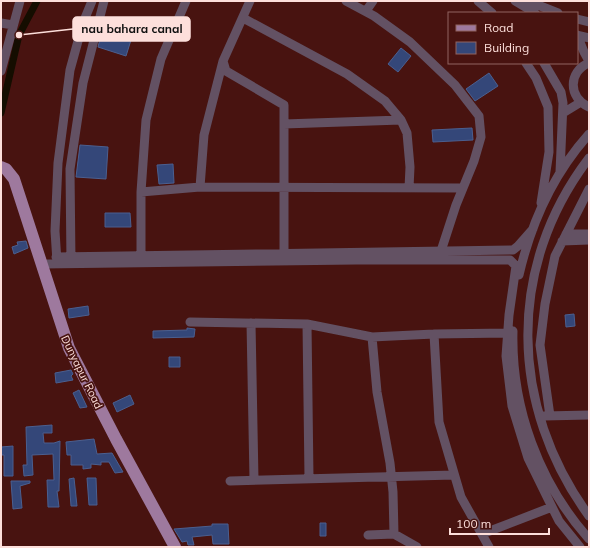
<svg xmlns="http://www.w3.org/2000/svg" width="590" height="548" font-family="Mulish,sans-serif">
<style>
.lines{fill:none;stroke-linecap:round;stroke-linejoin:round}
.canal{stroke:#150d00;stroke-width:7}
.building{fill:#344779;stroke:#4b5f8f}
.minor{stroke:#635163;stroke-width:9}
.major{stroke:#9e799e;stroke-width:12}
.labels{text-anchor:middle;stroke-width:3.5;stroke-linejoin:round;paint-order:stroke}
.street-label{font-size:11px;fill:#fddfdb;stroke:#481310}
.leader{fill:none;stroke:#fddfdb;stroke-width:1.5}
.callout-dot{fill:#fddfdb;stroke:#481310;stroke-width:1.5}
.callout{fill:#fddfdb;stroke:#fddfdb;stroke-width:1.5}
.callout-label{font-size:12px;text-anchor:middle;font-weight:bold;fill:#111}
</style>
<rect width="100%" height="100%" fill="#481310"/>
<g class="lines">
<path class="canal" d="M 1,113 L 19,35 L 37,1"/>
</g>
<path class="building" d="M 102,31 L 131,40 L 126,56 L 98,47 Z
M 401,48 L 411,56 L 398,72 L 388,64 Z
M 489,73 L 498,86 L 475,101 L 466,89 Z
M 472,128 L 473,140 L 433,142 L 432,130 Z
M 80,145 L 108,147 L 106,179 L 76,177 Z
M 173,164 L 174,183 L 159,184 L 157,165 Z
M 105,213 L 130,213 L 131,227 L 105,227 Z
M 26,241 L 28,248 L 14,254 L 12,247 L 18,245 L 17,242 Z
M 88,306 L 89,315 L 69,318 L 68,309 Z
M 574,314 L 575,326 L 566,327 L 565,315 Z
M 187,328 L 195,329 L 194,337 L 153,338 L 153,331 L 187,330 Z
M 169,357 L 180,357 L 180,367 L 169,367 Z
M 71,370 L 73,374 L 71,376 L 73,380 L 56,383 L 55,373 Z
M 79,390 L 87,407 L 80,408 L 73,393 Z
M 130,395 L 134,404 L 117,412 L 113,403 Z
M 52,425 L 52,433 L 43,433 L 44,443 L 54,443 L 60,441 L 59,491 L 57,491 L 59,507 L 48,507 L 47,480 L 54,480 L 53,454 L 32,455 L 33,475 L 24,476 L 23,465 L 27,465 L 26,427 Z
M 94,439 L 97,454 L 112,453 L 123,472 L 115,473 L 109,462 L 101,462 L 101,465 L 91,464 L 91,468 L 83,469 L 83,465 L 71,465 L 71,455 L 67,455 L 66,442 Z
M 13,446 L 13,476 L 4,476 L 4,455 L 1,455 L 1,447 Z
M 74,478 L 77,506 L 71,506 L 69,479 Z
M 87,478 L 96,478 L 97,505 L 89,505 Z
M 11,481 L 30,481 L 30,483 L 20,486 L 22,508 L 13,509 Z
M 320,523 L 326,523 L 326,536 L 320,536 Z
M 212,524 L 228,524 L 229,544 L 213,544 L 212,535 L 192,537 L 194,545 L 188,545 L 187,541 L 182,542 L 174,529 L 212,526 Z"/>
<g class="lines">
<path class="minor" d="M 186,1 L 161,59 L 146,120 L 141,192 L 200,187 L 204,135 L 223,61
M 250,1 L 223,61 L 226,71 L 284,105 L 284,254
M 346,1 L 374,16 L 410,42 L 455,85 L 479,116 L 481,137 L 474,161 L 456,205 L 441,251
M 478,1 L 492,13
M 515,1 L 535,13
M 528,1 L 558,13
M 366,11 L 373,1
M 243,18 L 347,74 L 385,101 L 401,120
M 577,19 L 589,22
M 1,23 L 13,25
M 577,35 L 584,52 L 589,61
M 577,35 L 589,38
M 526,63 L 536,78 L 548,107 L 549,152 L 541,203
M 544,63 L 561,92 L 563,103 L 560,172
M 589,63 C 568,71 568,98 589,107
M 1,71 L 20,1
M 563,113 L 581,102
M 284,124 L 401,120 L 407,133 L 410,167 L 409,188
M 589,158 C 506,267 509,406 589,516
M 200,187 L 463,188
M 566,234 L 589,234
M 562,241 L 589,240
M 141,256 L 141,192
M 56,257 L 513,250 L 518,246 L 533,229
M 57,262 L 55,231 L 58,163 L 70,70 L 83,23 L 92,1
M 71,262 L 70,169 L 83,83 L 104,1
M 42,264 L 356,260 L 510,260 L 516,266 L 509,315 L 506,356 L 512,406 L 528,458 L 552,507 L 559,521 L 580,547
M 519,275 C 531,223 554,173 589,134
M 190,322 L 307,324 L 372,337 L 434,334
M 251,323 L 254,480
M 307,324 L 309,478
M 513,331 C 511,407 539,483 589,539
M 544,416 L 589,415
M 550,416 L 540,345 L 545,304 L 555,256 L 589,189
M 230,481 L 454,475
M 394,534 L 417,547
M 482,534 L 552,507
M 368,535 L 394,534 L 393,492 L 390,463 L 377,392 L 372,337
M 489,547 L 461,497 L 439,422 L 434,334 L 508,333"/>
<path class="major" d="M 1,167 L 6,169 L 14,179 L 69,348 L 116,439 L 175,547"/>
</g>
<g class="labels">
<g class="street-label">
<text transform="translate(82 372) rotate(64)" y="4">Dunyapur Road</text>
</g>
</g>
<path class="leader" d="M19 35L73 29"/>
<circle class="callout-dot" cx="19" cy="35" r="4"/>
<rect class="callout" x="73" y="17" width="117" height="24" rx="4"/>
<g class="callout-label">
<text x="132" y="33">nau bahara canal</text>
</g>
<rect width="590" height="548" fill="none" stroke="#fddfdb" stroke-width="4"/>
<rect x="448" y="12" width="130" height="52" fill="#481310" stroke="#906561"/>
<rect x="456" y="25" width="20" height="6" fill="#9e799e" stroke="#906561"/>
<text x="484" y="32" font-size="12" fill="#fddfdb">Road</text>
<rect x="456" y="42" width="20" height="12" fill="#344779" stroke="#906561"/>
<text x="484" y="52" font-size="12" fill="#fddfdb">Building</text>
<path d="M450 528v6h99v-6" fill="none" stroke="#fddfdb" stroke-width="2"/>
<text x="456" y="528" font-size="12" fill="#fddfdb" stroke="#481310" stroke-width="3" paint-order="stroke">100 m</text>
</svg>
